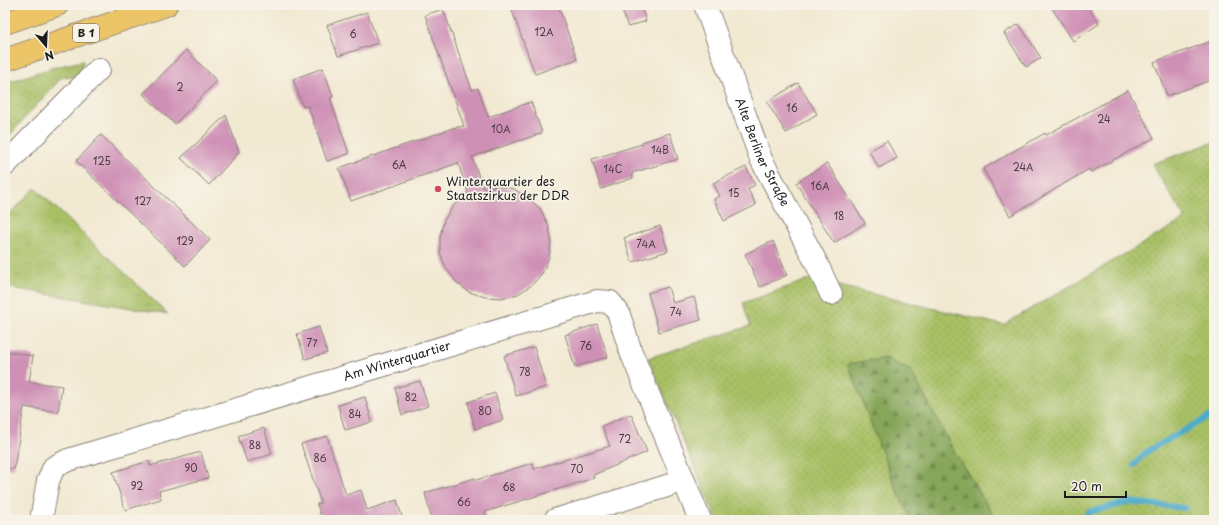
<svg xmlns="http://www.w3.org/2000/svg" width="1219" height="525" font-family="'Playpen Sans',sans-serif">
<style>
.grass{fill:url(#grass-dots);stroke:#626e40}
.forest{fill:url(#forest-firs);stroke:#51613b}
.park{fill:url(#park-tufts);stroke:#626e40}
.lines{fill:none;stroke-linecap:round;stroke-linejoin:round}
.stream{stroke:#4cabca;stroke-width:6}
.building{fill:#cf90b6}
.minor-casing{stroke:#878277;stroke-width:24}
.primary-casing{stroke:#878277;stroke-width:24}
.minor{stroke:#fff;stroke-width:22}
.primary{stroke:#edc569;stroke-width:22}
.poi-dot{fill:#d1495b;stroke:#f7f3e8;stroke-width:1.5}
.labels{text-anchor:middle;stroke-width:3.5;stroke-linejoin:round;paint-order:stroke}
.number-label{font-size:10px;fill:#493942}
.shield{fill:#f7f3e8;stroke:#5e5c59;stroke-width:1}
.shield-label{font-size:11px;font-weight:bold;fill:#1c1c1c}
.street-label{font-size:12px;fill:#1c1c1c;stroke:#f7f3e8}
.poi-label{font-size:12px;fill:#1c1c1c;stroke:#f7f3e8;text-anchor:start}
</style>
<defs>
<pattern id="grass-dots" width="8" height="8" patternUnits="userSpaceOnUse"><rect width="8" height="8" fill="#a8c065"/><path d="M2 2h.1M6 6h.1" fill="none" stroke="#90a457" stroke-width="1.8" stroke-linecap="round"/></pattern>
<pattern id="forest-firs" width="22" height="20" patternUnits="userSpaceOnUse"><rect width="22" height="20" fill="#86a65a"/><path d="M5 1l3.5 6h-7zM16 11l3.5 6h-7z" fill="#6d864a"/></pattern>
<pattern id="park-tufts" width="24" height="20" patternUnits="userSpaceOnUse"><rect width="24" height="20" fill="#a8c065"/><path d="M3 7l-1-3M5 7V3M7 7l1-3M15 17l-1-3M17 17v-4M19 17l1-3" fill="none" stroke="#90a457"/></pattern>
</defs>
<rect width="100%" height="100%" fill="#f7f3e8"/>
<filter id="ink" filterUnits="userSpaceOnUse"><feTurbulence type="fractalNoise" baseFrequency=".025" numOctaves="2"/><feDisplacementMap in="SourceGraphic" scale="8" xChannelSelector="R" yChannelSelector="G"/><feConvolveMatrix kernelMatrix="1 2 1 2 8 2 1 2 1" color-interpolation-filters="sRGB"/></filter>
<filter id="wash" filterUnits="userSpaceOnUse"><feTurbulence type="fractalNoise" baseFrequency=".012" numOctaves="4" result="noise"/><feDisplacementMap in="SourceGraphic" scale="16" xChannelSelector="R" yChannelSelector="G"/><feGaussianBlur stdDeviation="0.9" result="paint"/><feColorMatrix in="noise" values="0 0 0 0 0 0 0 0 0 0 0 0 0 0 0 0 0 1.4 0 .05"/><feComposite in="paint" operator="in"/></filter>
<g filter="url(#wash)">
<rect width="100%" height="100%" fill="#f2e9d2"/>
<path class="grass" d="M 83,61 L 79,77 L 62,77 L 5,140 L 5,83 L 51,68 Z
M 1214,142 L 1214,520 L 996,520 L 955,453 L 886,358 L 849,365 L 897,491 L 912,520 L 717,520 L 648,358 L 750,326 L 743,303 L 810,279 L 1003,325 L 1185,219 L 1152,164 Z"/>
<path class="forest" d="M 886,358 L 911,371 L 955,453 L 996,520 L 912,520 L 897,491 L 848,364 Z"/>
<path class="park" d="M 35,188 L 168,314 L 5,287 L 5,219 Z"/>
<g class="lines">
<path class="stream" d="M 1134,465 L 1146,452 L 1214,414
M 1084,520 L 1089,512 L 1130,502 L 1185,508"/>
</g>
<g id="blocks">
<path class="building" d="M 510,5 L 558,5 L 577,59 L 535,74 Z
M 620,5 L 640,5 L 646,21 L 628,27 Z
M 1050,5 L 1087,5 L 1099,24 L 1073,41 Z
M 443,9 L 472,90 L 478,88 L 488,117 L 531,102 L 542,133 L 472,157 L 483,188 L 498,186 L 514,189 L 529,198 L 540,209 L 548,224 L 551,240 L 549,257 L 543,272 L 532,285 L 518,294 L 501,298 L 485,297 L 469,292 L 456,282 L 446,268 L 440,253 L 440,236 L 444,220 L 453,206 L 468,193 L 458,163 L 351,201 L 339,168 L 453,128 L 464,126 L 425,15 Z
M 367,12 L 378,43 L 338,56 L 327,25 Z
M 1019,24 L 1041,58 L 1026,67 L 1004,33 Z
M 1214,40 L 1214,79 L 1167,96 L 1154,62 Z
M 186,50 L 217,81 L 175,124 L 143,94 Z
M 323,68 L 333,97 L 330,98 L 349,154 L 327,161 L 308,106 L 303,107 L 293,79 Z
M 798,83 L 817,114 L 786,133 L 767,102 Z
M 1128,90 L 1154,138 L 1091,172 L 1089,169 L 1010,216 L 983,169 L 1045,133 L 1046,135 Z
M 226,115 L 239,152 L 209,185 L 181,158 Z
M 670,133 L 678,159 L 632,173 L 633,178 L 601,189 L 592,159 L 642,144 L 642,142 Z
M 101,135 L 210,240 L 185,266 L 76,161 Z
M 887,141 L 897,158 L 879,168 L 869,151 Z
M 827,163 L 865,223 L 834,243 L 796,183 Z
M 746,167 L 755,185 L 748,189 L 756,205 L 724,221 L 714,199 L 720,196 L 713,183 Z
M 660,226 L 668,251 L 632,262 L 624,238 Z
M 773,241 L 787,275 L 760,287 L 745,254 Z
M 668,287 L 673,303 L 694,297 L 701,320 L 659,332 L 648,293 Z
M 597,324 L 608,357 L 575,367 L 565,335 Z
M 319,327 L 327,353 L 305,359 L 297,334 Z
M 534,347 L 546,387 L 516,396 L 504,356 Z
M 5,351 L 33,356 L 29,382 L 62,386 L 58,412 L 24,407 L 14,469 L 5,468 Z
M 420,381 L 428,406 L 402,415 L 395,388 Z
M 495,393 L 503,420 L 475,429 L 468,402 Z
M 365,397 L 372,422 L 345,430 L 338,405 Z
M 631,414 L 647,452 L 593,475 L 594,478 L 485,512 L 486,516 L 473,520 L 432,520 L 425,493 L 475,478 L 476,480 L 533,463 L 534,469 L 610,446 L 602,426 Z
M 264,428 L 272,454 L 247,462 L 238,436 Z
M 327,436 L 346,495 L 361,490 L 367,510 L 397,500 L 403,520 L 322,520 L 317,504 L 321,503 L 301,444 Z
M 201,452 L 208,478 L 159,491 L 161,499 L 125,510 L 113,472 L 149,461 L 150,466 Z"/>
</g>
</g>
<g filter="url(#ink)">
<use href="#blocks" fill-opacity="0" stroke="#878277" stroke-width="1"/>
<g class="lines">
<defs>
<g id="minor">
<path id="s1" d="M 705,5 L 761,159 L 816,262 L 831,294"/>
<path d="M 5,165 L 99,69"/>
<path id="s2" d="M 41,520 L 48,481 L 54,467 L 68,460 L 597,301 L 610,302 L 618,312 L 631,352 L 700,520"/>
<path d="M 555,520 L 664,487 L 683,480"/>
</g>
<path id="primary" d="M 5,23 L 57,5
M 5,60 L 166,5"/>
</defs>
<use href="#minor" class="minor-casing"/>
<use href="#primary" class="primary-casing"/>
<use href="#minor" class="minor"/>
<use href="#primary" class="primary"/>
</g>
</g>
<circle class="poi-dot" cx="438" cy="189" r="4"/>
<g class="labels">
<g class="number-label">
<text x="544" y="36">12A</text>
<text x="353" y="38">6</text>
<text x="180" y="91">2</text>
<text x="792" y="112">16</text>
<text x="1104" y="123">24</text>
<text x="501" y="133">10A</text>
<text x="660" y="154">14B</text>
<text x="102" y="165">125</text>
<text x="399" y="169">6A</text>
<text x="1023" y="171">24A</text>
<text x="613" y="173">14C</text>
<text x="820" y="190">16A</text>
<text x="734" y="197">15</text>
<text x="143" y="205">127</text>
<text x="839" y="220">18</text>
<text x="185" y="245">129</text>
<text x="646" y="248">74A</text>
<text x="676" y="316">74</text>
<text x="312" y="347">77</text>
<text x="586" y="350">76</text>
<text x="525" y="376">78</text>
<text x="411" y="401">82</text>
<text x="485" y="415">80</text>
<text x="355" y="418">84</text>
<text x="625" y="443">72</text>
<text x="255" y="449">88</text>
<text x="320" y="462">86</text>
<text x="191" y="472">90</text>
<text x="577" y="473">70</text>
<text x="137" y="490">92</text>
<text x="509" y="491">68</text>
<text x="464" y="506">66</text>
</g>
<rect class="shield" x="73" y="24" width="26" height="18" rx="3"/>
<g class="shield-label">
<text x="86" y="37">B 1</text>
</g>
<g class="street-label">
<text dy="4" stroke="none"><textPath href="#s1" startOffset="158">Alte Berliner Straße</textPath></text>
<text dy="4" stroke="none"><textPath href="#s2" startOffset="414">Am Winterquartier</textPath></text>
</g>
<g class="poi-label">
<text x="446" y="186">Winterquartier des<tspan x="446" dy="14">Staatszirkus der DDR</tspan></text>
</g>
</g>
<rect width="1219" height="525" fill="none" stroke="#f7f3e8" stroke-width="20"/>
<g transform="translate(46 46) rotate(161)" stroke="#f7f3e8" stroke-width="3" paint-order="stroke">
<path d="M0-3L7 15L0 10L-7 15Z" fill="#1c1c1c"/>
<text y="-6" font-size="11" font-weight="bold" text-anchor="middle" fill="#1c1c1c">N</text>
</g>
<path d="M1065 491v6h61v-6" fill="none" stroke="#1c1c1c" stroke-width="2"/>
<text x="1071" y="491" font-size="12" fill="#1c1c1c" stroke="#f7f3e8" stroke-width="3" paint-order="stroke">20 m</text>
</svg>
